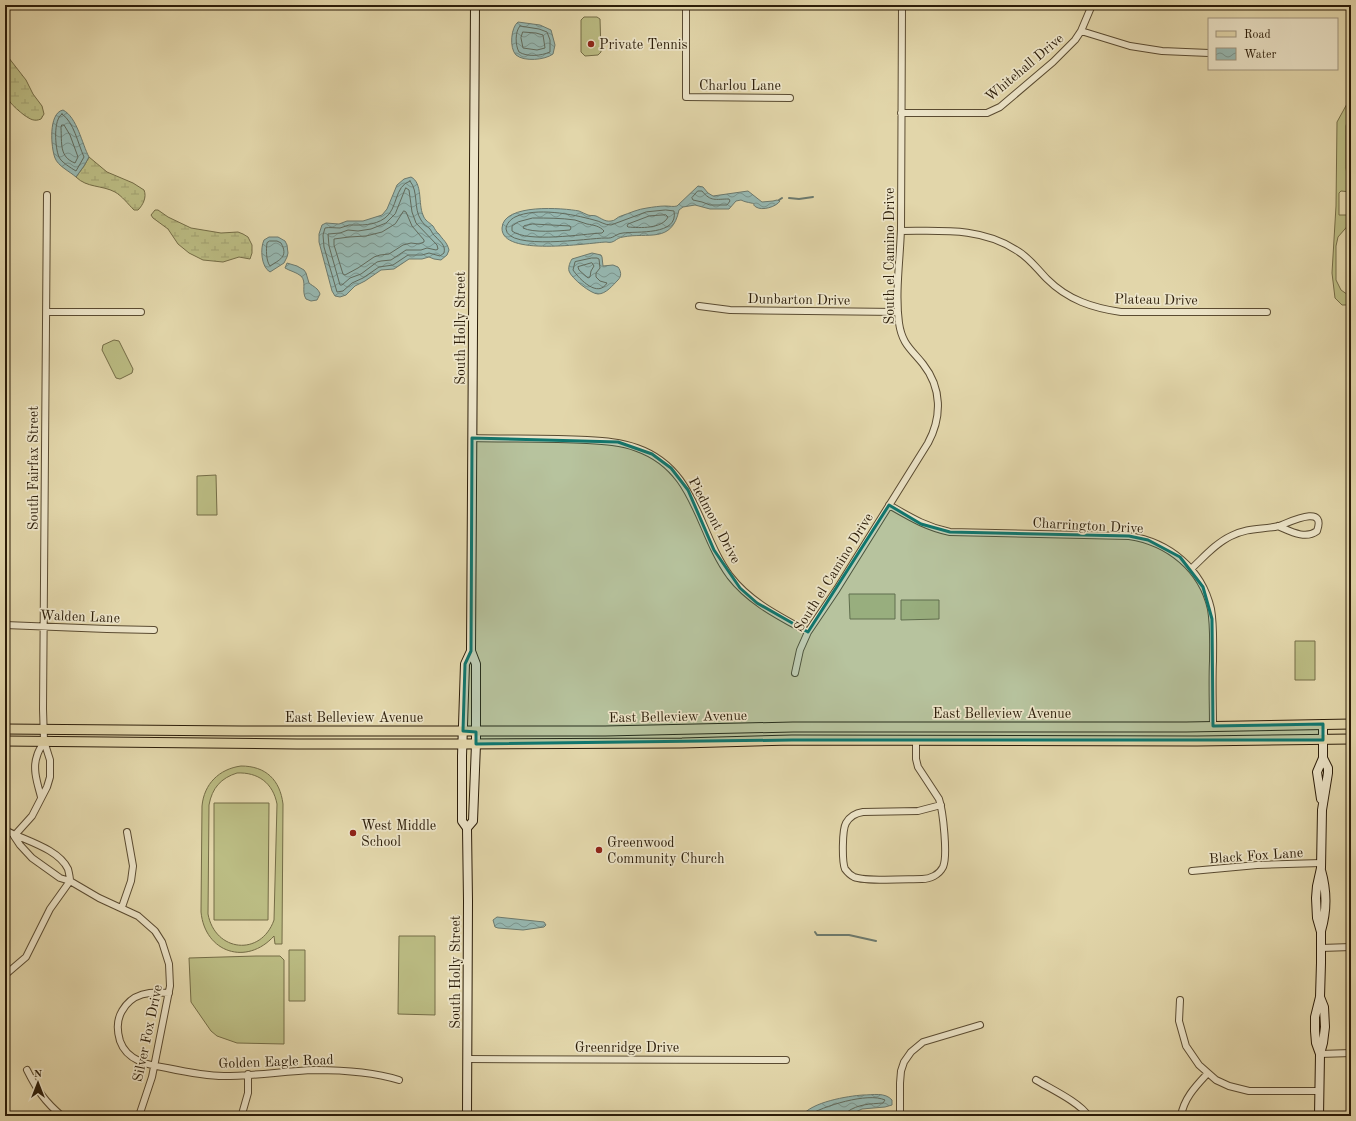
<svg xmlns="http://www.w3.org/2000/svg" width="1356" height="1121" font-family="'Old Standard TT',serif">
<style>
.grass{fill:#bbbc83;stroke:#746c46;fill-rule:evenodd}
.wetland{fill:url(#wetland-marsh);stroke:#746c46}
.water{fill:url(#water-waves);stroke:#6c796d}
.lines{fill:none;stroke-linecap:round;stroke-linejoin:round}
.shore{stroke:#616a5c;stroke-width:1}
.stream{stroke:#6c796d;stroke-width:2}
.street-casing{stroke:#5a4b31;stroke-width:8}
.secondary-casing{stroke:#2c1d09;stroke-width:10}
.primary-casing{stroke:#2c1d09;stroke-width:11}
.street{stroke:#ece4c8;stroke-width:6}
.secondary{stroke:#ece4c8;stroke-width:8}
.primary{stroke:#e2d6aa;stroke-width:9}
.marked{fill:#0f766e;fill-opacity:0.2;stroke:#0f766e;stroke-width:3;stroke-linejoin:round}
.poi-dot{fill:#8f2418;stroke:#ece4c8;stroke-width:1.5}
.labels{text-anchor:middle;stroke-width:3.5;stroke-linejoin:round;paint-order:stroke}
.poi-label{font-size:14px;fill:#2c1d09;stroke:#ece4c8;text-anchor:start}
.street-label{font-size:14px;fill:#2c1d09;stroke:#ece4c8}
</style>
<defs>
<pattern id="wetland-marsh" width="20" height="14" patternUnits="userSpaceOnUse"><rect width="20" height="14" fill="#bbbc83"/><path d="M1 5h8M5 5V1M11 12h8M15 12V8" fill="none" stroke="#a1a170"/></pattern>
<pattern id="water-waves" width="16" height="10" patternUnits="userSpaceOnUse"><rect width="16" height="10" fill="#96b7b0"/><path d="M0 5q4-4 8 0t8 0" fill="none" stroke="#7b948d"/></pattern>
</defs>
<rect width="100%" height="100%" fill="#e2d6aa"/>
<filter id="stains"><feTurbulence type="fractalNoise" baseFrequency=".005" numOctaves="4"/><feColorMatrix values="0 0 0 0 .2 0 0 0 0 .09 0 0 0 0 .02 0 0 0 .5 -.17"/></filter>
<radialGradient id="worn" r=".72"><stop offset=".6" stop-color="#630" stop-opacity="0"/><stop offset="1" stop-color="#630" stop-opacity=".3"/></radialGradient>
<path class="grass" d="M 584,17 L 597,17 L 600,19 L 601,52 L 598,55 L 585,56 L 581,52 L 581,20 Z
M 1348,102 L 1350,103 L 1350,121 L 1347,122 L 1346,126 L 1346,168 L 1347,174 L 1351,179 L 1351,192 L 1341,191 L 1339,193 L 1339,215 L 1351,215 L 1351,222 L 1338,237 L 1336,246 L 1336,280 L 1341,290 L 1351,297 L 1351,305 L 1342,305 L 1335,298 L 1332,273 L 1336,206 L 1337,122 Z
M 114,340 L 119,341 L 133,369 L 132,373 L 120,379 L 116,378 L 102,350 L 103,345 Z
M 216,475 L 217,515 L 197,515 L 197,476 Z
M 849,594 L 895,594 L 895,619 L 850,619 Z
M 901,600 L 939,600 L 939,619 L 901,620 Z
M 1295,641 L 1315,641 L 1315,680 L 1295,680 Z
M 241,766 C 266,766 280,780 283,804 L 282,944 L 275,944 L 274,936 C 247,966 205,953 201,912 L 202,806 C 204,784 219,769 241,766 ZM 237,773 C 258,772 273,783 277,804 L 274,920 C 261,957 215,952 208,914 L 209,805 C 212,788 221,778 237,773 Z
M 214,803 L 269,803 L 268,920 L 214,920 Z
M 399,936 L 435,936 L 435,1015 L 398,1014 Z
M 289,950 L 305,950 L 305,1001 L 289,1001 Z
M 256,956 L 280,956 L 284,960 L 284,1044 L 237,1043 L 217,1036 L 211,1031 L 191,1002 L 189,958 Z"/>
<path class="wetland" d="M 5,53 L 26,80 L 33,94 L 42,106 L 44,114 L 41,119 C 34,122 30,119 24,115 C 19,111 14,107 10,102 C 1,89 5,69 5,53 Z
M 89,157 L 107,172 L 133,183 L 144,190 C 147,197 143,205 138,210 L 134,210 C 128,204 122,196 115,192 C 102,185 87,188 76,177 L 84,166 Z
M 155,210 L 158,210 L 168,217 L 191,228 L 221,233 L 238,232 L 243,234 L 248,237 L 252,245 L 252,253 L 250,259 L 239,257 L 223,262 L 203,260 L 189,253 L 178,244 L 168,229 L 153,218 L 151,215 Z"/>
<path class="water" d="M 518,22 L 540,25 L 551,30 L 555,45 L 553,54 C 545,60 524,62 516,55 C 509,48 511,27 518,22 Z
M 63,110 C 77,117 82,144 89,157 L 84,166 L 76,177 C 69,171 58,166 55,158 C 51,148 48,113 63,110 Z
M 411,177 C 423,183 418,204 423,215 C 425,221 429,222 433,226 C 435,229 436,232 439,234 C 443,240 447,242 449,250 L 447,255 L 441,260 L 434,259 L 429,257 L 422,259 L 409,259 L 394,269 L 381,270 L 365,281 L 355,286 L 346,295 L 340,297 L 335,296 L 332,291 L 319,242 L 319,234 L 322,225 L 326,223 L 339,224 L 347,221 L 363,221 L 382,215 L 387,209 L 397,185 L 404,179 Z
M 698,186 L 703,187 L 708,193 L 713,196 L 748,191 L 762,202 L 773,201 L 777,200 L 780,201 C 776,207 762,211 756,207 C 751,204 757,204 751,203 C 747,202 745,202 741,200 L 736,201 L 729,209 L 710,209 L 695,205 L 683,207 L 679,210 C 672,244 648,232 623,237 C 615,238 615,244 606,242 C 588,243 501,257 502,228 C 503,203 564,208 579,211 C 582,212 585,214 588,215 C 591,216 593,215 596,216 C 601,218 605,222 611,221 C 615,221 617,217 621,216 C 630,213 638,209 647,208 C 653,207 660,206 665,206 C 670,206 673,207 677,206 Z
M 269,237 L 278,237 L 285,241 L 287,245 L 288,253 L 287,257 L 284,263 L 270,272 C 261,267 260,248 264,240 Z
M 592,253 L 601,255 L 602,257 L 603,266 L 613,265 L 618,267 C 621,271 622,276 618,280 C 613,285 606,294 598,294 C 591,294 571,278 569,271 C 568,267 570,262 572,259 Z
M 287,263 L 297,266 L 304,270 L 306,273 L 309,283 C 314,287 318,288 320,294 L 317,300 L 311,301 L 306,299 C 301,291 307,282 301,276 C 296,272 290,271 285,268 Z
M 497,917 L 544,922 L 546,925 L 544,927 L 523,930 L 498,928 L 495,927 L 493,920 Z
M 863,1095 C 873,1095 885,1092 892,1100 L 892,1105 L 885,1107 L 862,1109 L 847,1116 L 802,1116 C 811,1102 848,1096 863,1095 Z"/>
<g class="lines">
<path class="shore" d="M 520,26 L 539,29 L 547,32 L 550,40 L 550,52 C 541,56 527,57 519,52 C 515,45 515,31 520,26 Z
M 523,32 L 536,33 L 543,35 L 545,48 L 537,50 L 523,48 L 521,38 Z
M 62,114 C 74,122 78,144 84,157 L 76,171 C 71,168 61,162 59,157 C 55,148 53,119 62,114 Z
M 62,125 L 64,125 L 70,135 L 78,157 L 75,163 C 59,157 62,143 61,128 Z
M 410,181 C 419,192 413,208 421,220 C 423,224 427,226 430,229 C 432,232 433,235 436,237 C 440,242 446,245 444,253 L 440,256 L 429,253 L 422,255 L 408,255 L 393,265 L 379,267 L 363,278 L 352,283 L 343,291 L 337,292 L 324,247 L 323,235 L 325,228 C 329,227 335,228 340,228 C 343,227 346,226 349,225 C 361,225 374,226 385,218 C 398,209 394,186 410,181 Z
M 406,188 L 409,190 L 412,212 L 416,223 L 437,245 L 438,249 L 436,250 L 427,248 L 421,250 L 406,250 L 391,260 L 381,261 L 377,262 L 361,274 L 350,278 L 342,285 L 340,285 L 329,246 L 328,234 L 340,233 L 348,230 L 358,231 L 371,229 L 386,223 L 395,214 Z
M 698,191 L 702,191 C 711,202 715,199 729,199 L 730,201 L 727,205 L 710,205 L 702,202 L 693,200 L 692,198 Z
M 666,210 L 674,211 C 679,236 636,231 623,233 C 614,234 615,239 605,238 C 590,238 508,251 506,229 C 506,224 511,219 515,217 C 536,207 572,214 594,220 C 600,221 604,225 611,225 L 646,212 Z
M 404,211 L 406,212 L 412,226 L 424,240 L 424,242 L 419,244 L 411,243 L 403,245 L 389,254 L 380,255 L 374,257 L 358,268 L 345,275 L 343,274 L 334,245 L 334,239 L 349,237 L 366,236 L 382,232 L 395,224 Z
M 666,215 L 668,217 C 662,229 640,228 628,227 L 627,226 L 628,224 L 649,216 Z
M 533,218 C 547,218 561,218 575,220 C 579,221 583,223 587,224 C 593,225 600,226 604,231 L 602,233 C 582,234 528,243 512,231 L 512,226 L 518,222 Z
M 533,224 L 570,226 L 571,228 L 570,230 C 558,231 533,233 523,228 L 524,226 Z
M 270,241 L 277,241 L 281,243 C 289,257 279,260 270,266 C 266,261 266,249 267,243 Z
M 592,258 L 597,258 L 599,259 L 600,268 L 596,273 L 596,277 L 600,281 L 607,283 C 598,298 580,280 573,270 L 575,262 Z
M 592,263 L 594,266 L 591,271 L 590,277 L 588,278 L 579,270 L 578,267 Z
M 807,1116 C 823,1106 868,1092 885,1100 L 883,1103 C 870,1104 858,1104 847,1112 L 845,1116"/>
<path class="stream" d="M 789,198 L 799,199 L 813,197
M 779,200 L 782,198
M 815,932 L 817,935 L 849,935 L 876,941"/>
<defs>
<path id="street" d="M 686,5 L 686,97 L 790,98
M 1081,31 L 1130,46 L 1162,51 L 1209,53
M 901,113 L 987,113 L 1000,107 L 1053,62 L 1075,40 L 1081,31 L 1092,5
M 901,231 C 940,231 981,227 1016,250 C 1029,257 1037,269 1047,279 C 1068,300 1093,308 1121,312 L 1267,312
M 699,306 L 730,310 L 898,312
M 46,312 L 141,312
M 472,438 C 510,439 548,438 587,440 C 604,441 621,442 637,448 C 697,469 697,531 730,576 C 750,602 779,616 808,632
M 889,505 C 910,517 926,527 950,532 L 1129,536 C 1169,542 1202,569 1211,609 C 1214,626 1213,644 1213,661 C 1212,683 1213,704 1213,726
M 1191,569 C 1204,557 1216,543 1231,536 C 1249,527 1262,530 1279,526 C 1288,523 1327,503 1317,531 C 1305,540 1290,531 1278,526
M 5,625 L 107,629 L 154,630
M 795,673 L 800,650 L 808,632 L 837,589 L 928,443 C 942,417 942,388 923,364 C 911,349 902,344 899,323 C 895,293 900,260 901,229 C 902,155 901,80 902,5
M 916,740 L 916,759 L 918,767 L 939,799 C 943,811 948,856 943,867 C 939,875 930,879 922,879 C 908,879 865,882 854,877 C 850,875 848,873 845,869 C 842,862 842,830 846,823 C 850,816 856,813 863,812 L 918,811 L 941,805
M 41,797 C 38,785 32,769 37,756 C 38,751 42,746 44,741
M 5,830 C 23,840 58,848 68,869 C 69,873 70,877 70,881
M 14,836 L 32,816 L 47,787 L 50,777 L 50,760 L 44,741 L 43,709 L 47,195
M 14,836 L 20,845 L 32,858 L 60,878 L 70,881 L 99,898 L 138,916 L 155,931 L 162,942 L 169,964 L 170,986 L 152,1077 L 139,1116
M 1192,871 L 1257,865 L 1321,863
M 122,907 L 131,881 L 133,866 L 127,832
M 1321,948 L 1351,947
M 5,975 L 26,957 L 50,909 L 70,881
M 169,993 C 150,991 132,993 122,1011 C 116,1021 117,1031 120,1041 C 127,1061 148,1065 167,1068 C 186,1072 205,1076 224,1076 C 254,1076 285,1071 315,1070 C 343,1070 373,1072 399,1080
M 1180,1000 L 1179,1021 L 1186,1046 L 1199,1065 L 1216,1080 L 1229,1086 L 1249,1091 L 1319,1091
M 1320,1054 L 1351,1053
M 467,1059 L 786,1060
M 27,1070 C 37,1090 45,1102 62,1116
M 1036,1080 C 1049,1088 1081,1103 1088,1116
M 242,1114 L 248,1093 L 248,1074
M 900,1116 L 900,1083 L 901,1071 L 904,1062 L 911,1052 L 923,1042 L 980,1025
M 1181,1116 C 1184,1098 1196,1086 1208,1073"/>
<path id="secondary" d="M 1321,799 L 1317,772 L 1323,758
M 467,828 L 473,821 L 476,744 L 476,664 L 471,651 L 475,5
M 1321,931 C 1327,911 1327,891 1321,870
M 1320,1054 L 1316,1043 L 1315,1031 L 1315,1017 L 1320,997 L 1321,963 L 1321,932 L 1317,918 L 1316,898 L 1317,886 L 1321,868 L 1322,810 L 1328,773 L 1328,768 L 1323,758 L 1323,724
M 467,1116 L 468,901 L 467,828 L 462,821 L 462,756 L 465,664 L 471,651
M 1319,1116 L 1320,1054 L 1323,1043 L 1325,1027 L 1324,1007 L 1320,997"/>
<path id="primary" d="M 5,729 L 241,731 L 605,731 L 793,727 L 1186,727 L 1351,724
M 5,741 L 297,744 L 462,744 L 682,743 L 792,740 L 1197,741 L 1351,739"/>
</defs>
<use href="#street" class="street-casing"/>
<use href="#secondary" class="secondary-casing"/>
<use href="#primary" class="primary-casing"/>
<use href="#street" class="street"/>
<use href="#secondary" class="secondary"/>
<use href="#primary" class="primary"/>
</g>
<path class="marked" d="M 472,438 L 618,442 L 652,454 L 671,468 L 688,490 L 714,550 L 740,588 L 757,603 L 808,632 L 889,505 L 921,524 L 950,532 L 1129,536 L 1148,540 L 1180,557 L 1203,587 L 1212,619 L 1213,726 L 1323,724 L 1323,740 L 792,740 L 476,744 L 476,732 L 463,731 L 465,664 L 471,651 Z"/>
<g class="poi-dot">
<circle cx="591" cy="44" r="4"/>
<circle cx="353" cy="833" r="4"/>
<circle cx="599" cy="850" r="4"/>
</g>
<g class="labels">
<g class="poi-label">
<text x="599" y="49">Private Tennis</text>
<text x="361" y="830">West Middle<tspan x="361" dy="16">School</tspan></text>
<text x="607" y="847">Greenwood<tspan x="607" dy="16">Community Church</tspan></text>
</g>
<g class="street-label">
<text transform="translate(1024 67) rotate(-40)" y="5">Whitehall Drive</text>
<text x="740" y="90">Charlou Lane</text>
<text transform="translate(889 256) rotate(-90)" y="5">South el Camino Drive</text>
<text transform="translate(799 299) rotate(1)" y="5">Dunbarton Drive</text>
<text transform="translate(1156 299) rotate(1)" y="5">Plateau Drive</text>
<text transform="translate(460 328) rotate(-90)" y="5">South Holly Street</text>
<text transform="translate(33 468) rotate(-90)" y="5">South Fairfax Street</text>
<text transform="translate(715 520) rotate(62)" y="5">Piedmont Drive</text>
<text transform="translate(1088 525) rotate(3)" y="5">Charrington Drive</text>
<text transform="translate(833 572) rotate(-58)" y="5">South el Camino Drive</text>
<text transform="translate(80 616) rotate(2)" y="5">Walden Lane</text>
<text x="1002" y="718">East Belleview Avenue</text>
<text transform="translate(678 716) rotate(-1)" y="5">East Belleview Avenue</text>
<text x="354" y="722">East Belleview Avenue</text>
<text transform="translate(1256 855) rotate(-4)" y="5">Black Fox Lane</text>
<text transform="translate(455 972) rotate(-90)" y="5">South Holly Street</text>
<text transform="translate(147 1033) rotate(-78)" y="5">Silver Fox Drive</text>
<text x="627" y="1052">Greenridge Drive</text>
<text transform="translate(276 1061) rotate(-2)" y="5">Golden Eagle Road</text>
</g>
</g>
<rect width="1356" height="1121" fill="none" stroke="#e2d6aa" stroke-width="20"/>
<rect x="6" y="6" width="1344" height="1109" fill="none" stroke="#2c1d09" stroke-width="2"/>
<rect x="10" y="10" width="1336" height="1101" fill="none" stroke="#2c1d09"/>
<rect x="1208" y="18" width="130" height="52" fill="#ece4c8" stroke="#9f947c"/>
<rect x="1216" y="31" width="20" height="6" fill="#e2d6aa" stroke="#9f947c"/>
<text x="1244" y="38" font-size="12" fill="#2c1d09">Road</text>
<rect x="1216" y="48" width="20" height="12" fill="url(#water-waves)" stroke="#9f947c"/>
<text x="1244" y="58" font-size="12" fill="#2c1d09">Water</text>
<g transform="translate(38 1083)" stroke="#ece4c8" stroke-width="3" paint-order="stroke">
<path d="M0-3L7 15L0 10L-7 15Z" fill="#2c1d09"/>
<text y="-6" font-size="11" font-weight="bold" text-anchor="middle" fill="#2c1d09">N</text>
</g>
<rect width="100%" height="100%" filter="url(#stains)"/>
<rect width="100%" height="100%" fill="url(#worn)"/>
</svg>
